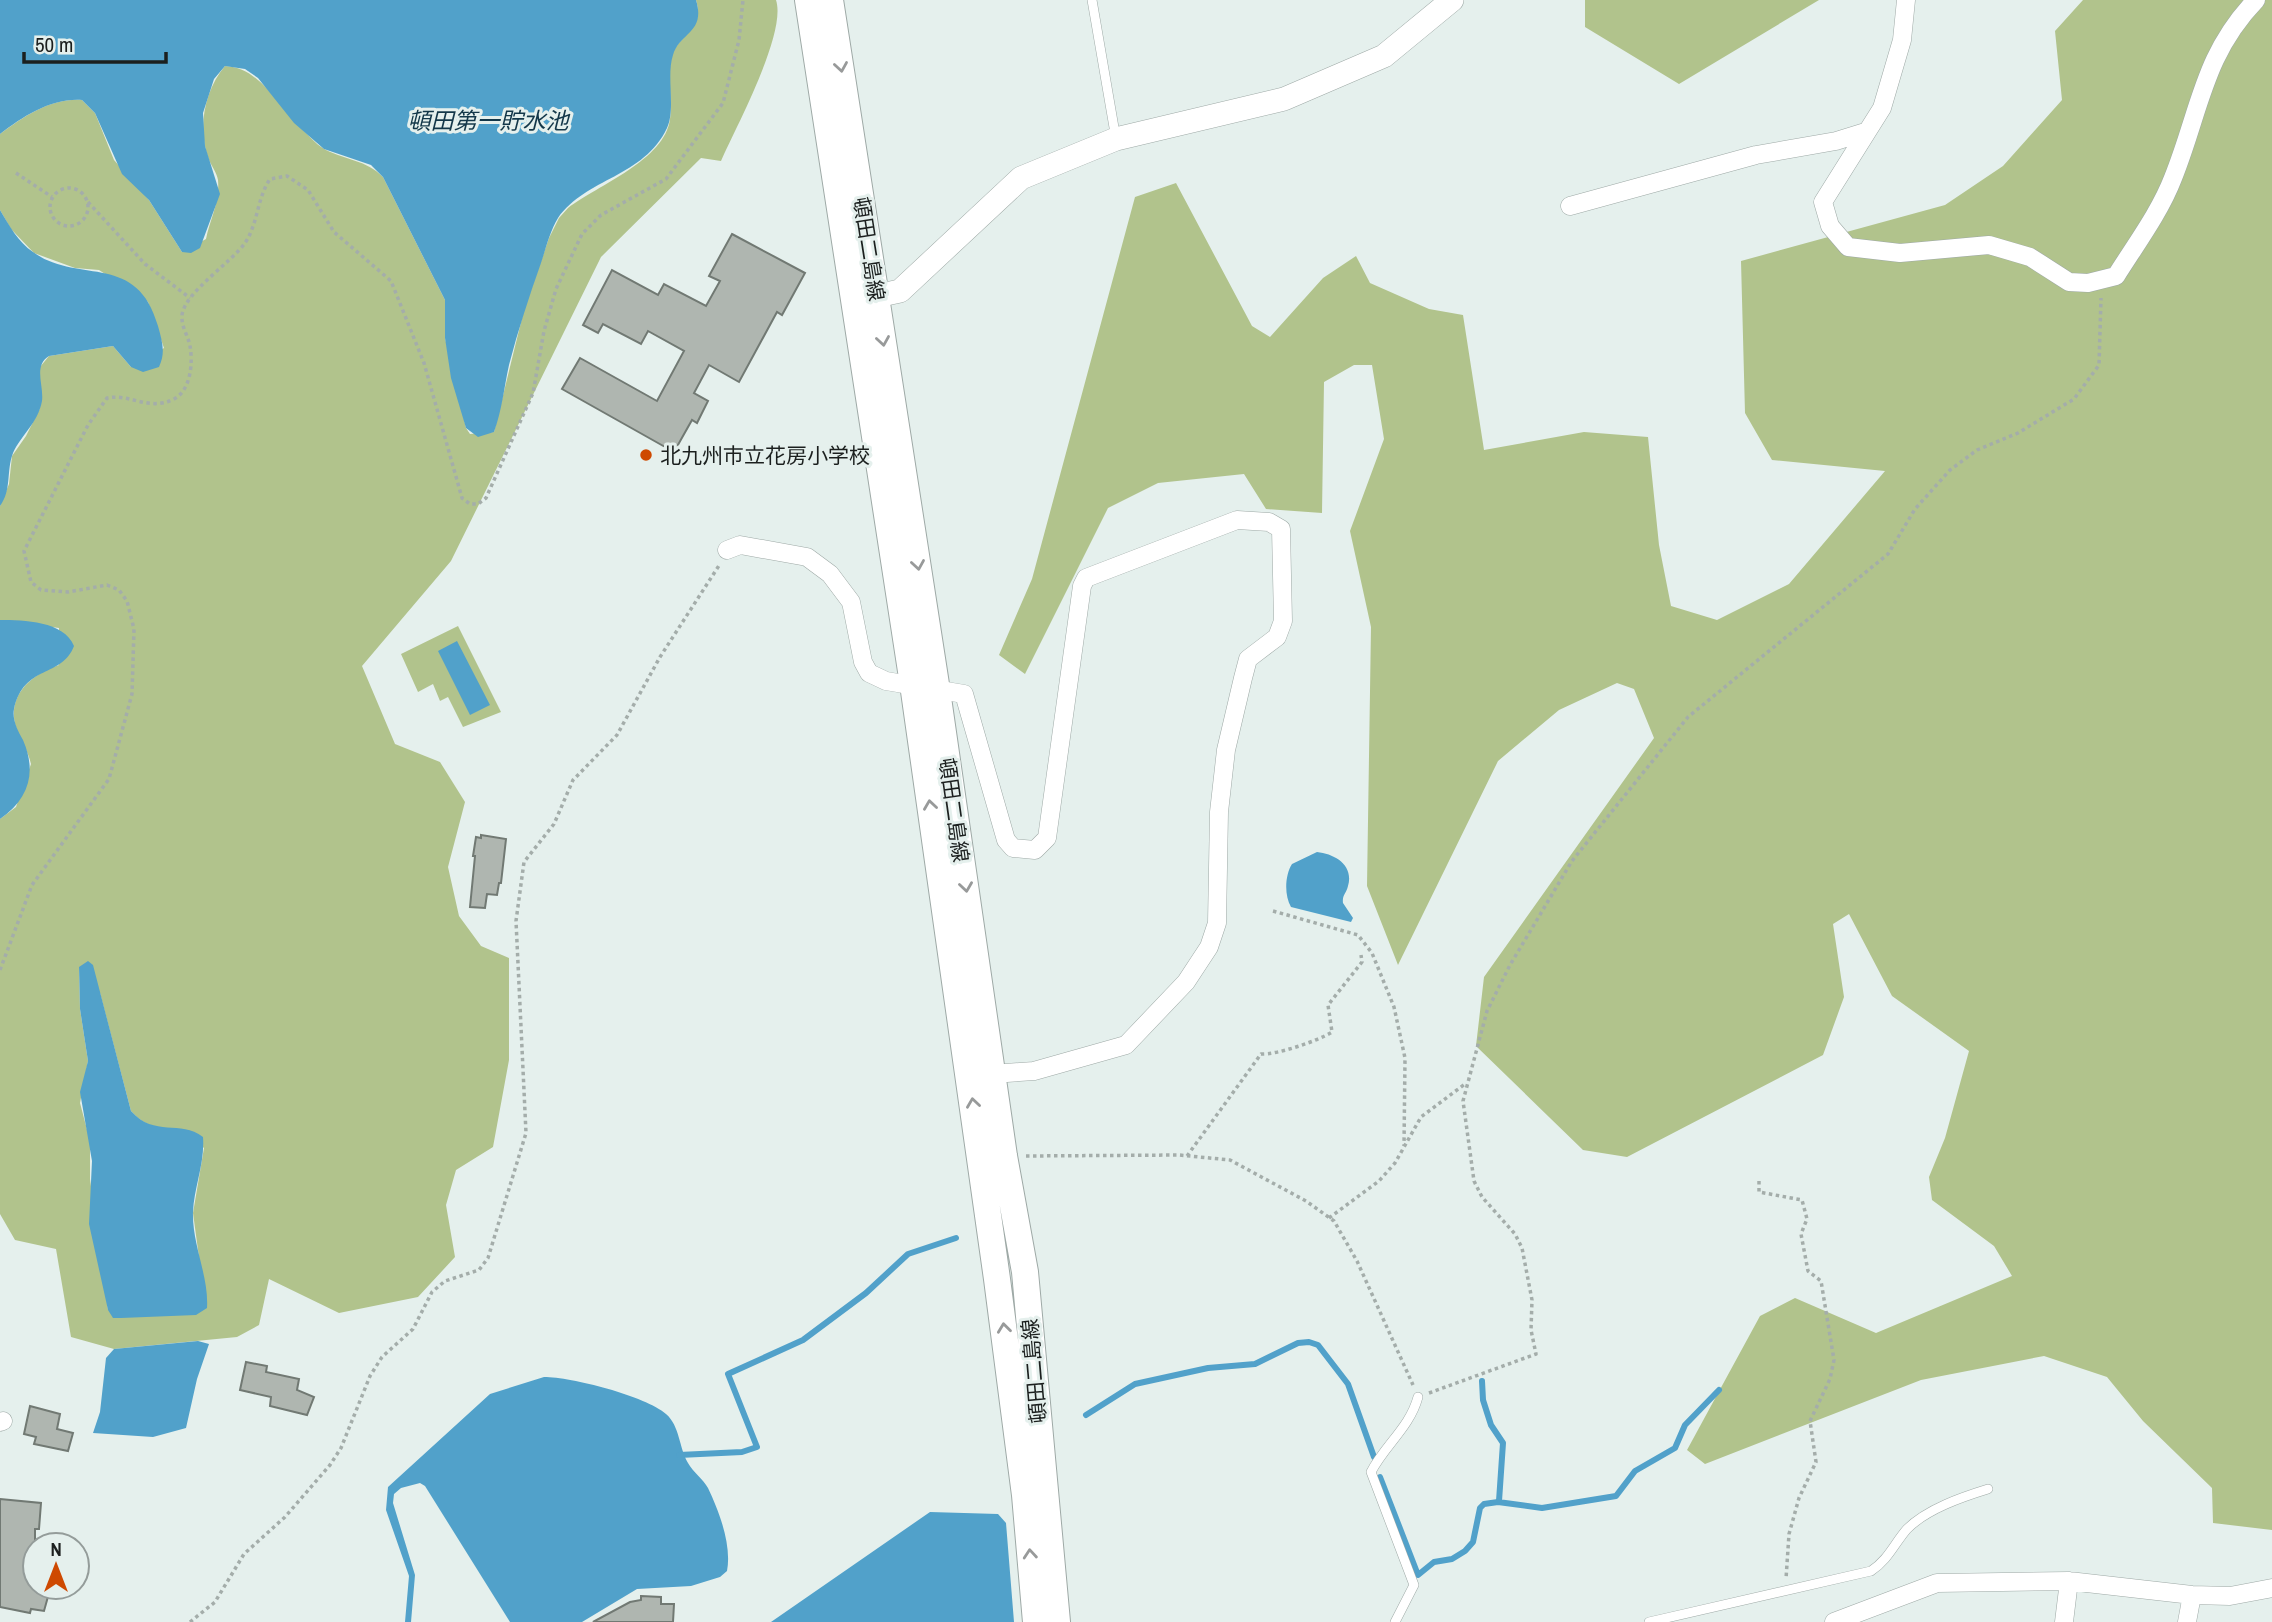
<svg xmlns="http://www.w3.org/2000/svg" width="2272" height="1622" font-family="'Archivo Narrow','Noto Sans JP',sans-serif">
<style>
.green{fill:#b1c38c;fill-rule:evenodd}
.water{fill:#51a1ca}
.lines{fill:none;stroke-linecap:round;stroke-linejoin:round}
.stream{stroke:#51a1ca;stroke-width:6}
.building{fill:#afb6b0;stroke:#717973;stroke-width:2}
.service-casing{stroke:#9ea9a6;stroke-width:10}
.minor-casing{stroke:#9ea9a6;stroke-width:19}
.tertiary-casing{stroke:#9ea9a6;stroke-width:24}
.secondary-casing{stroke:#9ea9a6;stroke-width:28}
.path{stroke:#a4adaa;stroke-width:3.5;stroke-dasharray:3.5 3.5;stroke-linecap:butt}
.service{stroke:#fff;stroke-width:9}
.minor{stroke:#fff;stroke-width:18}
.tertiary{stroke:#fff;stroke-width:23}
.secondary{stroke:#fff;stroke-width:26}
.oneway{stroke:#989a9a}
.poi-dot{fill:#ce4901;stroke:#e5f0ed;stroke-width:2.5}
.labels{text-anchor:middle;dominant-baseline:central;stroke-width:6;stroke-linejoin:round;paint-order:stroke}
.street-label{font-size:21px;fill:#1b1f1e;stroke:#e5f0ed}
.poi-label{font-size:21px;fill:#1b1f1e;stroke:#e5f0ed;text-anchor:start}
.water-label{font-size:23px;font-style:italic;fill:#133749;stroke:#e5f0ed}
</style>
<rect width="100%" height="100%" fill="#e5f0ed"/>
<!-- green -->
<path class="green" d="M 696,0 L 776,0 C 787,33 736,127 721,161 L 701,158 L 601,257 L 451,561 L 362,666 L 395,744 L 440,762 L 465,802 L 448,867 L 459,916 L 481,946 L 509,958 L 509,1060 L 493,1147 L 456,1170 L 446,1205 L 455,1257 L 418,1297 L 339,1313 L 269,1279 L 259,1325 L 237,1337 L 114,1349 L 71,1337 L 56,1249 L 15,1240 L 0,1214 L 0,819 L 16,807 L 31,764 C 28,750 19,738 15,724 C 8,693 34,673 59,665 L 59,628 L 0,620 L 0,506 L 9,484 L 12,456 L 26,436 L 40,408 L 40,367 L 49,356 L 113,346 L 131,367 L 164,348 L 148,302 L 99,270 L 75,268 L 34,253 L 11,229 L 0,210 L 0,134 C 25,116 50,98 82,100 L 95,113 L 114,160 L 149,200 L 182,252 L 206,239 C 210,219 220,202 218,180 C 217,173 212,167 209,160 C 197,129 204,91 225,66 C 263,68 278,109 305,132 C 311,138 318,146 326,150 C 346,160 366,160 383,177 L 445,300 L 445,338 L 466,428 L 470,434 L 494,432 L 524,310 L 549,238 L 559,218 L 568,208 C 598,185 665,160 670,119 C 673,102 665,64 674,50 C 686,31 704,26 696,0 ZM 79,967 L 100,993 L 131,1111 C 146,1128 161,1129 182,1129 L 204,1148 L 193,1213 L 201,1272 L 108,1310 L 90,1179 L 90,1141 L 80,1103 L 88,1061 L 80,1009 Z
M 1585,0 L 1819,0 L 1679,84 L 1585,27 Z
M 2083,0 L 2272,0 L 2272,1530 L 2213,1523 L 2212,1488 L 2143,1421 L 2107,1377 L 2044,1356 L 1921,1380 L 1705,1464 L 1687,1450 L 1760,1316 L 1795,1298 L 1876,1333 L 2012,1276 L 1994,1246 L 1932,1200 L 1929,1177 L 1945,1138 L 1969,1051 L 1892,996 L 1849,914 L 1833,924 L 1844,997 L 1823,1055 L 1627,1157 L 1583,1150 L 1476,1046 L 1484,977 L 1654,738 L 1634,689 L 1617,683 L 1559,710 L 1498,761 L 1398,965 L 1367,886 L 1371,627 L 1350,531 L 1384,439 L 1372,365 L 1354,365 L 1324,382 L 1322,513 L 1266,509 L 1244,474 L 1158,483 L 1108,508 L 1025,674 L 999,655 L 1032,579 L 1135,197 L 1176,183 L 1252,326 L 1270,337 L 1323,278 L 1356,256 L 1370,283 L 1429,309 L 1463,315 L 1484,450 L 1584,432 L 1648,437 L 1659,545 L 1671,606 L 1717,620 L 1789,584 L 1885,471 L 1772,460 L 1745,413 L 1741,261 L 1945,205 L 2003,166 L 2062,100 L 2055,31 Z
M 458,626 L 501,712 L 463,727 L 448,697 L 440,701 L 433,684 L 418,692 L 401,654 Z"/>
<!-- water -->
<path class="water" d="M 0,0 L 696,0 C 706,33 680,32 673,55 C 666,76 676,109 667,128 C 644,177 586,178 558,218 C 550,231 546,248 541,263 C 529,297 518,330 509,365 C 504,388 502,410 494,432 L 478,437 L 466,428 L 451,378 L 445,338 L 445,300 L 383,177 L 371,165 L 324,149 L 294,123 L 258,78 L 245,69 L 225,66 L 214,79 L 203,113 L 205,146 L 220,194 L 200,248 L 191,253 L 182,252 L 149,200 L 122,174 L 95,113 L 82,100 C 51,98 24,116 0,134 Z
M 0,210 C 9,225 18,242 33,252 C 78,285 137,251 158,326 C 162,341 166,352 159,367 L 143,372 L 131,367 L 113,346 L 49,356 C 33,366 44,385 42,401 C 38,423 21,435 13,453 C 6,471 12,490 0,506 Z
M 0,620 C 24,620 64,621 74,646 C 62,678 24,664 14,709 C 12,720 18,731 23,740 C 37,772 29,799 0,819 Z
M 457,641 L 490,705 L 470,715 L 438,651 Z
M 1317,852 C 1335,854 1354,865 1348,886 C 1346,894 1342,895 1343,903 L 1353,918 L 1351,922 L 1291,907 C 1284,895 1285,875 1292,864 Z
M 88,961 L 93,965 L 131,1111 C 155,1138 180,1119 203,1137 C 205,1163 194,1187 193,1212 C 192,1245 209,1276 207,1308 L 196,1315 L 121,1318 L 113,1318 L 108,1310 L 89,1224 L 92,1161 L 80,1092 L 88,1061 L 80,1009 L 79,967 Z
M 198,1341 L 209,1344 L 197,1379 L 186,1428 L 153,1437 L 93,1433 L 100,1412 L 106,1358 L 114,1349 Z
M 544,1377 C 571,1377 646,1396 666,1414 C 680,1426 679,1448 688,1463 C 693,1472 703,1479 708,1488 C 719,1511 732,1545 727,1571 L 720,1577 L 691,1586 L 637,1589 L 582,1622 L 510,1622 L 425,1486 L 420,1483 L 401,1488 L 394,1494 L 393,1503 L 415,1575 L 411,1622 L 405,1622 L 409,1576 L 386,1510 L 388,1487 L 490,1394 Z
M 930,1512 L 998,1514 L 1006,1523 L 1014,1622 L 771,1622 Z"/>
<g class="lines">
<!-- stream -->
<path class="stream" d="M 1482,1381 L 1483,1400 L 1491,1425 L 1503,1443 L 1499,1501
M 1086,1415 L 1135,1384 L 1208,1368 L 1255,1364 L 1298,1343 L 1309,1342 L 1318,1345 L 1348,1384 L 1374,1457
M 679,1455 L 742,1452 L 757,1447 L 728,1374 L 803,1340 L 866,1293 L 908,1254 L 956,1238
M 1380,1477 L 1418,1575 L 1434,1562 L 1452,1559 L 1465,1551 L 1473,1542 L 1480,1508 L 1484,1504 L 1498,1502 L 1542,1508 L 1616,1496 L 1635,1471 L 1675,1448 L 1685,1425 L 1719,1390"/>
</g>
<!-- building -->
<path class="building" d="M 732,234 L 805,273 L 782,315 L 777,312 L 739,382 L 709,365 L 694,393 L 708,401 L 697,423 L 692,420 L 674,452 L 562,389 L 580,358 L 657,401 L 684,351 L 648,331 L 641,344 L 603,324 L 598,333 L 583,325 L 612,270 L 658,295 L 664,284 L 706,306 L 720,281 L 709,276 Z
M 481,835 L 506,839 L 501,883 L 499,883 L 497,895 L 487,894 L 485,908 L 470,907 L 475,856 L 473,856 L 476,837 L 481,838 Z
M 246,1362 L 267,1366 L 266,1372 L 299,1379 L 297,1390 L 314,1397 L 307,1415 L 270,1406 L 271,1397 L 240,1390 Z
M 30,1406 L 60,1414 L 57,1429 L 73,1433 L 68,1451 L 34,1444 L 36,1437 L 24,1434 Z
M 0,1499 L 41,1503 L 39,1529 L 35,1529 L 35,1587 L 49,1593 L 44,1611 L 31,1609 L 30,1613 L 0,1607 Z
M 641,1596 L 661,1597 L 661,1604 L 674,1604 L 673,1622 L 593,1622 L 630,1602 L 641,1600 Z"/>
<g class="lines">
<defs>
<path id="service" d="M 1092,0 L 1116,139
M 1395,1622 L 1414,1585 L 1371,1472 C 1385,1445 1410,1427 1418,1397
M 1649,1622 L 1871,1571 C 1888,1560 1894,1544 1907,1529 C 1927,1509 1962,1497 1988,1489"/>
<path id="minor" d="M 1906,0 L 1902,40 L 1882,108 L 1823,202 L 1830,226 L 1848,247 L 1900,253 L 1989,245 L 2030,257 L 2069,282 L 2088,283 L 2116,276 C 2136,244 2160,212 2173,178 C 2200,111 2203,55 2256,0
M 1570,206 L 1756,155 L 1836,141 L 1865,132
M 727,550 L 740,545 L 807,557 L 830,574 L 851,602 L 863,662 L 869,673 L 886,681 L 964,694 L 1006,840 L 1013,848 L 1035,850 L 1047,838 L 1082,586 L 1086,578 L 1237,520 L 1269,522 L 1281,529 L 1283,621 L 1277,637 L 1248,659 L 1243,678 L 1226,750 L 1219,812 L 1217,923 L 1209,947 L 1186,982 L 1126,1045 L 1034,1071 L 992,1074
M 0,1422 L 3,1421
M 1834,1622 L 1937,1583 L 2069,1581 L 2192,1595 L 2230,1596 L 2272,1588
M 2064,1622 L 2069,1581
M 2187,1622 L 2192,1595"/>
<path id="tertiary" d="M 858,300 L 900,291 L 1021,178 L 1116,139 L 1284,99 L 1384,56 L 1452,0"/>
<path id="secondary" d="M 808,0 L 913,684 L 997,1279 L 1025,1495 L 1036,1622
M 830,0 L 937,691 L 1004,1156 L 1025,1272 L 1057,1622"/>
</defs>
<!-- service casing -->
<use href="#service" class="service-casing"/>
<!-- minor casing -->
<use href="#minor" class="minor-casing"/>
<!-- tertiary casing -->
<use href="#tertiary" class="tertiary-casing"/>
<!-- secondary casing -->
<use href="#secondary" class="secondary-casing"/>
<!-- path -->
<path class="path" d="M 16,173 L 52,197
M50 207a19 19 0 1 1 38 0a19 19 0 1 1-38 0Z
M 88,202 L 145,264 L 190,298
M 1273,911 L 1358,935 L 1372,953 L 1394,1007 L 1405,1058 L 1404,1146
M 0,970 L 32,885 L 109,779 L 132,694 L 134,629 L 127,601 L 119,590 L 107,585 L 68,592 L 41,590 L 31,582 L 24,551 L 88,425 L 107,398 C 130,393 149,412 174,399 C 191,390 193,363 190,346 C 188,335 181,327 182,315 C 185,292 231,263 245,243 C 258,224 257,198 270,179 L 287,176 L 308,190 L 334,232 L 391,281 L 424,363 L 462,498 L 470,504 L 478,504 L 486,498 L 533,393 L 544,331 L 556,289 L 582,234 L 601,215 L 666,179 L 723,103 L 739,40 L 743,0
M 1026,1156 L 1179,1155 L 1230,1160 L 1306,1201 L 1334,1221 L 1357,1261 L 1413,1385
M 1187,1156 L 1261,1054 C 1276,1055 1318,1041 1332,1032 L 1328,1005 L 1362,962 L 1361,955
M 1759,1181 L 1759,1192 L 1802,1200 L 1807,1219 L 1801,1234 L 1808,1271 L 1821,1281 L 1834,1360 L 1830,1379 L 1810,1421 L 1816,1462 L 1799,1498 L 1789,1534 L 1786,1579
M 1329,1218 L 1379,1181 L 1395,1163 L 1421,1117 L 1465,1084
M 1429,1393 L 1536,1354 L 1531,1330 L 1532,1300 L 1522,1248 L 1515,1234 L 1482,1197 L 1474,1181 L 1463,1101 L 1487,1011 L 1510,965 L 1572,861 L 1688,717 L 1888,554 L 1915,509 L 1950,470 L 1977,450 L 2018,433 L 2074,399 L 2099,365 L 2101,298
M 190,1622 L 215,1602 L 244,1554 L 285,1517 L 330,1465 L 341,1448 L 370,1376 L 382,1357 L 413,1329 L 432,1292 L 445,1281 L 479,1270 L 488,1258 L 526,1133 L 516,921 L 524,862 L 554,824 L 573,780 L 617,735 L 660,657 L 720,564"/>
<!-- service -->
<use href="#service" class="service"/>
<!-- minor -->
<use href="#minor" class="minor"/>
<!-- tertiary -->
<use href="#tertiary" class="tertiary"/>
<!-- secondary -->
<use href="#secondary" class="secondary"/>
</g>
<!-- one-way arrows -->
<defs><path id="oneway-chevron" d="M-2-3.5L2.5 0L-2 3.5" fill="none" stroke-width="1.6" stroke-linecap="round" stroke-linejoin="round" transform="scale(1.75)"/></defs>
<g class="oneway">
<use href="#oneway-chevron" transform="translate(841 67) rotate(81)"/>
<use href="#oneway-chevron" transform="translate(883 341) rotate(81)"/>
<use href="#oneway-chevron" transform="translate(918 565) rotate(81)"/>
<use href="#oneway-chevron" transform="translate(930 805) rotate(-98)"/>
<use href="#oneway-chevron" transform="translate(966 887) rotate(82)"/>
<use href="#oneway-chevron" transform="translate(973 1103) rotate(-98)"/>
<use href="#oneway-chevron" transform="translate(1004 1328) rotate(-97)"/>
<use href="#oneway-chevron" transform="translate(1030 1554) rotate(-95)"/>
</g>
<!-- markers -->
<circle class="poi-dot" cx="646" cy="455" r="7"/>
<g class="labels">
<!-- street labels -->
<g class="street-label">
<text transform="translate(869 249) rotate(81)">頓田二島線</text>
<text transform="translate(954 810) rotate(82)">頓田二島線</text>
<text transform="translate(1034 1371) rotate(-95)">頓田二島線</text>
</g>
<!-- poi labels -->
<g class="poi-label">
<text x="660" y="455">北九州市立花房小学校</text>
</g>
<!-- water labels -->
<g class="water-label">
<text x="488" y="120">頓田第一貯水池</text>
</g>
</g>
<!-- north arrow -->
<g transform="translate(56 1566)"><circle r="33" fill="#e5f0ed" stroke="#949c9a" stroke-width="2"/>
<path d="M0-5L12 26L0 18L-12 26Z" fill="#ce4901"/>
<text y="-10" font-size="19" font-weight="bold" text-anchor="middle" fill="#1b1f1e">N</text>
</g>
<!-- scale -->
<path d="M24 52v10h142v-10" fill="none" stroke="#1b1f1e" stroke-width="3.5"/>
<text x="35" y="52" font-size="21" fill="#1b1f1e" stroke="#e5f0ed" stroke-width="5" paint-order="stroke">50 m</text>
</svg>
